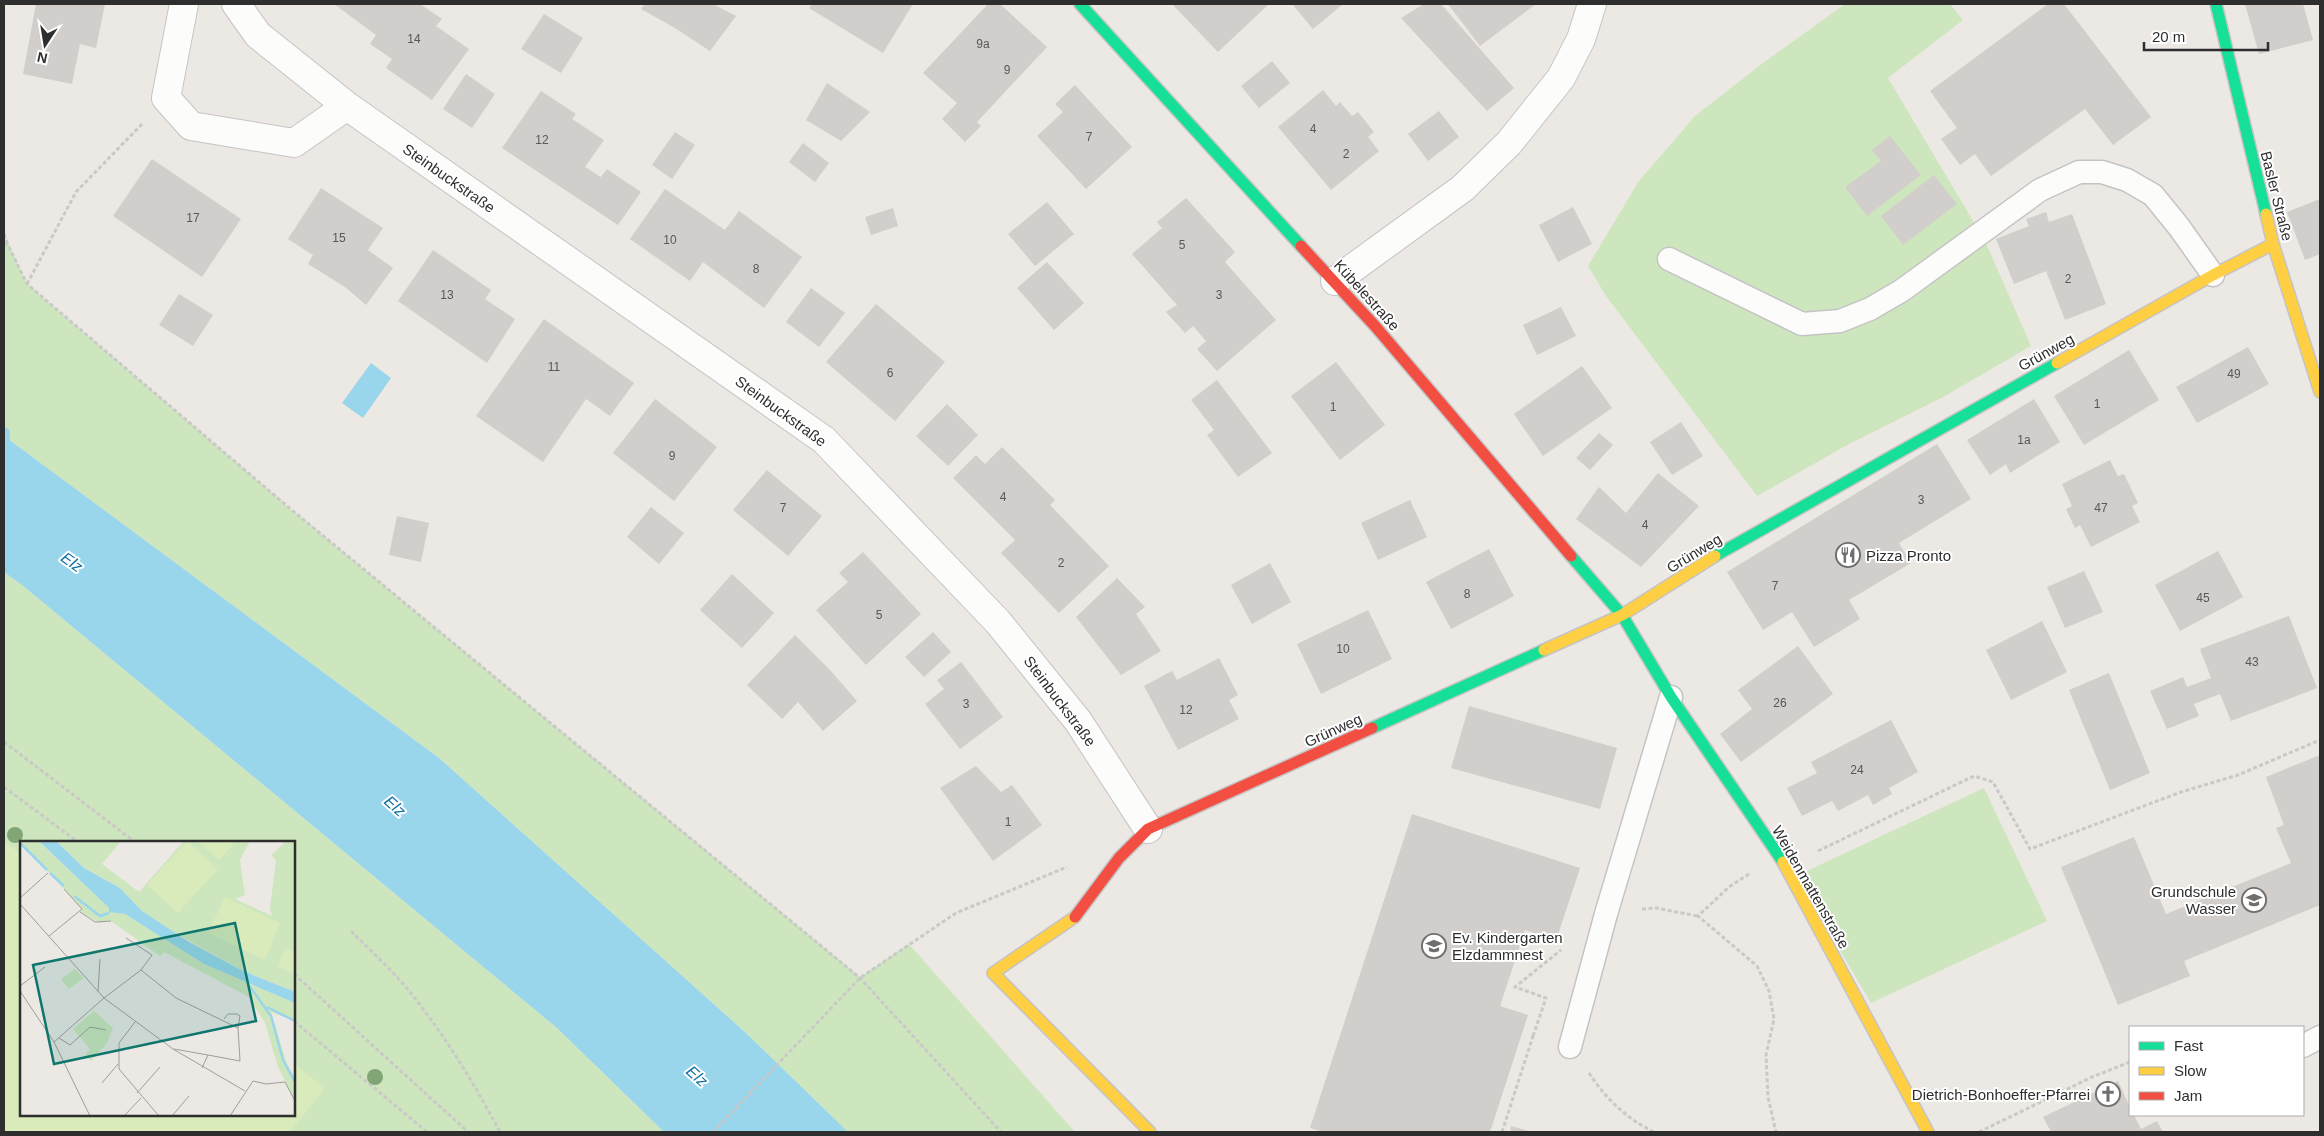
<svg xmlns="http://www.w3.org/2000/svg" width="2324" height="1136" font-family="Helvetica,sans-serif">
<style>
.green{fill:#cee6be;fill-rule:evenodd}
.pitch{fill:#d9eabb}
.water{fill:#99d6ec}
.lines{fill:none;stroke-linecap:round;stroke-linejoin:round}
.stream{stroke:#99d6ec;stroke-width:12}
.building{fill:#d1cecb}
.lane-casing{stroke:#c5c4c5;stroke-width:25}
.street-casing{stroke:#c5c4c5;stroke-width:30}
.fast-casing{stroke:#c5c4c5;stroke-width:14}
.slow-casing{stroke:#c5c4c5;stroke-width:14}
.jam-casing{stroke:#c5c4c5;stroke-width:14}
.path{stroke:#c9c9c8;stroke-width:3;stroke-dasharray:4 2.5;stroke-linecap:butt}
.lane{stroke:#fcfcfb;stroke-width:22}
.street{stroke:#fcfcfb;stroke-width:28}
.fast{stroke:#16e098;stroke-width:11}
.slow{stroke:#ffcf43;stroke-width:11}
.jam{stroke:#f24e42;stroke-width:11}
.tree{fill:#82a575}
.labels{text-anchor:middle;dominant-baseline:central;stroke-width:4;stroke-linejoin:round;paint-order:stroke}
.number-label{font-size:12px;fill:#585857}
.street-label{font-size:15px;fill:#2e2e2e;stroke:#fff}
.poi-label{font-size:15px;fill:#2e2e2e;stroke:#fff;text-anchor:start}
.water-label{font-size:16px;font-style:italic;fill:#0d6fa3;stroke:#fff}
.inset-river{fill:none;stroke:#99d6ec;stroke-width:2.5}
.inset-road{fill:none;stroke:#a09e9b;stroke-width:1}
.view{fill:#0f766e;fill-opacity:0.15;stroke:#0f766e;stroke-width:2.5}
.inset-edge{fill:none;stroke:#2e2e2e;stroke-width:2.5}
</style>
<rect width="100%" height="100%" fill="#ece8e4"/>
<!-- green -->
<path class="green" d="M 1845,4 L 1950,4 L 1963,20 L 1888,78 L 1985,241 L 2031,346 L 1945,396 L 1849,444 L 1757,496 L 1606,296 L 1588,266 L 1639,181 L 1695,116 L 1763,63 Z
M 4,234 L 27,284 L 287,506 L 860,977 L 909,944 L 1075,1132 L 848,1132 L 746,1033 L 439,758 L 4,436 Z
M 4,572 L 22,585 L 557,1028 L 664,1132 L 4,1132 ZM 21,842 L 294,842 L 294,1115 L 21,1115 Z
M 1984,788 L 2047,921 L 1871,1003 L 1796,876 Z"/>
<!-- pitch -->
<path class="pitch" d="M 4,841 L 21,854 L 21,1115 L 294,1115 L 294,1064 L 325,1088 L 290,1132 L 4,1132 Z"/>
<!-- water -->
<path class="water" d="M 371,363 L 391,378 L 363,418 L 342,403 Z
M 4,436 L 439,758 L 746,1033 L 848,1132 L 664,1132 L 557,1028 L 22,585 L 4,572 Z"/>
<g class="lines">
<!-- stream -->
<path class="stream" d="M 4,433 L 4,437"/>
</g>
<!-- building -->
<path class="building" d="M 36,4 L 105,4 L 96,48 L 80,44 L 72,84 L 23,74 Z
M 334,4 L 420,4 L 442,19 L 436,26 L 469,49 L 432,100 L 386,68 L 392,59 L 370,44 L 376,35 Z
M 645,4 L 713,4 L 736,16 L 710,51 L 675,28 L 641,9 Z
M 812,4 L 913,4 L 883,53 L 809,8 Z
M 988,4 L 1000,4 L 1047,47 L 977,122 L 981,126 L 965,142 L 942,119 L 957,103 L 923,73 Z
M 1172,4 L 1269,4 L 1218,52 Z
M 1292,4 L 1343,4 L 1313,29 Z
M 1424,4 L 1441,4 L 1514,88 L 1487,111 L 1401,18 Z
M 1448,4 L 1536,4 L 1480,46 Z
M 2048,4 L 2064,4 L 2151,117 L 2113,145 L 2085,109 L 1991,176 L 1975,154 L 1960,165 L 1941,139 L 1957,128 L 1930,91 Z
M 2245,4 L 2303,4 L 2313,40 L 2259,54 Z
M 544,14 L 583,38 L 561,73 L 521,49 Z
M 1272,61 L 1290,83 L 1259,108 L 1241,86 Z
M 466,74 L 495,94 L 472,128 L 443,109 Z
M 827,83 L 870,112 L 841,141 L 806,120 Z
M 1075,85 L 1132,147 L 1086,189 L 1037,136 L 1063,112 L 1055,104 Z
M 1323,90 L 1336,106 L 1340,102 L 1352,116 L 1358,112 L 1374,132 L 1368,137 L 1379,151 L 1331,190 L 1278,127 Z
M 541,91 L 576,114 L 572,119 L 604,140 L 585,167 L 601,177 L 607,169 L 641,192 L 618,225 L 502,148 Z
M 1439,111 L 1459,137 L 1428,161 L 1408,134 Z
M 675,132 L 695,145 L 672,179 L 652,165 Z
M 1890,136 L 1921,175 L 1867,216 L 1845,187 L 1881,161 L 1872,150 Z
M 803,143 L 829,163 L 815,182 L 789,162 Z
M 152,159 L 241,219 L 202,277 L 113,216 Z
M 1934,175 L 1957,204 L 1903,245 L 1881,216 Z
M 321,188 L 383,228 L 368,250 L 393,268 L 366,305 L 345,287 L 308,264 L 313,255 L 288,239 Z
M 665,189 L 725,230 L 739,211 L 802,257 L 764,308 L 703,262 L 690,281 L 630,239 Z
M 1186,198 L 1235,252 L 1225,262 L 1276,320 L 1217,371 L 1197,349 L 1206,341 L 1193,326 L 1185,333 L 1166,312 L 1177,305 L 1132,254 L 1162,228 L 1157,222 Z
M 2320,199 L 2320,254 L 2305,260 L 2287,212 Z
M 1047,202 L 1074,234 L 1035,266 L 1008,234 Z
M 1573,207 L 1592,244 L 1558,262 L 1539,225 Z
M 893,208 L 898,226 L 871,235 L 865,217 Z
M 2046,212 L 2049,222 L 2072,214 L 2106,304 L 2065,320 L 2046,271 L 2014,284 L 1996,239 L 2029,226 L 2026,219 Z
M 433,250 L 491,290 L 485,299 L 515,319 L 487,363 L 398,301 Z
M 1047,262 L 1084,303 L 1054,330 L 1017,288 Z
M 811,288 L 845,313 L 819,347 L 786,322 Z
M 179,294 L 213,315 L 193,346 L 159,325 Z
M 876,304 L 945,362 L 895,421 L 826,362 Z
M 1561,307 L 1576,336 L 1537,355 L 1523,325 Z
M 544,319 L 634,383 L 610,416 L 586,399 L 543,462 L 476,416 Z
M 2248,347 L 2269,384 L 2197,423 L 2176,387 Z
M 2129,350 L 2159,400 L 2084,445 L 2054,396 Z
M 1336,362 L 1385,425 L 1340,460 L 1291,396 Z
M 1582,366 L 1612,408 L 1543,456 L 1514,414 Z
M 1217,380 L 1272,453 L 1238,477 L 1207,435 L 1214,430 L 1191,400 Z
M 655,399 L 717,447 L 674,501 L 613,453 Z
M 2034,399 L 2060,442 L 2010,473 L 2006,464 L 1990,475 L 1967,440 Z
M 947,404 L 978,435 L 948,466 L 916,436 Z
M 1681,422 L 1703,456 L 1672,475 L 1650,442 Z
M 1599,433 L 1613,445 L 1590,470 L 1576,458 Z
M 1937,444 L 1971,499 L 1899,543 L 1911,563 L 1849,600 L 1860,619 L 1814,647 L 1792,612 L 1763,630 L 1727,572 Z
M 1002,447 L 1055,500 L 1050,505 L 1109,566 L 1059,613 L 1001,553 L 1015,540 L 953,478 L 976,455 L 985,464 Z
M 2110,460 L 2118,476 L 2124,474 L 2138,503 L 2132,506 L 2140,522 L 2091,547 L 2080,525 L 2075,528 L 2066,509 L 2072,506 L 2062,484 Z
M 767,470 L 822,516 L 788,556 L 733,510 Z
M 1658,473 L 1699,506 L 1641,567 L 1576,519 L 1599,487 L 1626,513 Z
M 1410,500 L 1427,537 L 1378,560 L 1361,523 Z
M 651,507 L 684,533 L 659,564 L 627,537 Z
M 397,516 L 429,523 L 421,562 L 389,555 Z
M 1489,549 L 1514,596 L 1451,629 L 1426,582 Z
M 2218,551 L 2243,597 L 2180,631 L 2155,585 Z
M 863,552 L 921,614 L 866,665 L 816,610 L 848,582 L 839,573 Z
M 1270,563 L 1291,602 L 1252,624 L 1231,585 Z
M 2084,571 L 2103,612 L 2065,628 L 2047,587 Z
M 732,574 L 774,613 L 742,648 L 700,610 Z
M 1117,578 L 1145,607 L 1136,614 L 1161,651 L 1121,675 L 1076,617 Z
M 1368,610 L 1392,659 L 1321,694 L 1297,644 Z
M 2289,616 L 2317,688 L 2231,721 L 2220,694 L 2194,704 L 2199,716 L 2167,729 L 2150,691 L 2183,677 L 2187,687 L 2211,678 L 2200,649 Z
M 2042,621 L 2067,672 L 2011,700 L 1986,650 Z
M 933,632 L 951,652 L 924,677 L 905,657 Z
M 795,635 L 830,670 L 857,701 L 823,731 L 798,702 L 782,719 L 747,685 Z
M 1798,646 L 1833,694 L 1741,762 L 1720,734 L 1752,709 L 1738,690 Z
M 1219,658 L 1238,695 L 1229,700 L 1239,719 L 1178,750 L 1144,686 L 1172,671 L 1177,680 Z
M 961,662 L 1003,717 L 960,749 L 925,704 L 944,689 L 937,680 Z
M 2109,673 L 2150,773 L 2110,790 L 2069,690 Z
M 1469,706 L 1617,748 L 1600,809 L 1451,768 Z
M 1891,720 L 1918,772 L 1889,788 L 1892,794 L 1873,805 L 1868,795 L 1838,811 L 1832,801 L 1802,816 L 1787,788 L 1817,773 L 1811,762 Z
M 2320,755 L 2320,905 L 2184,961 L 2190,976 L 2118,1005 L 2061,867 L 2134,837 L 2166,914 L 2291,863 L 2276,828 L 2284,825 L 2266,777 Z
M 976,766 L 1001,792 L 1012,785 L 1042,825 L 993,861 L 940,788 Z
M 1412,814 L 1580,868 L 1556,941 L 1525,930 L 1500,1006 L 1528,1015 L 1490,1132 L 1323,1132 L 1310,1128 Z
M 2118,1081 L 2130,1107 L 2130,1115 L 2134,1115 L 2141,1129 L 2157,1121 L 2163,1132 L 2051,1132 L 2043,1117 Z
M 1511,1126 L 1532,1132 L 1510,1132 Z"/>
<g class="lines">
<defs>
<path id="lane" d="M 1669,259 L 1802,324 L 1840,321 L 1870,309 L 1901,291 L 2040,190 L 2079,172 L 2102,172 L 2127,180 L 2153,195 L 2179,227 L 2213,275
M 2303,1046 L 2320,1037
M 1570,1047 L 1606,914 L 1671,697"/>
<path id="street" d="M 184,4 L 166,98 L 191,126 L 294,143 L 347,106
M 236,4 L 258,35 L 347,106 L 824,440 L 998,622 L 1078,721 L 1148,829
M 1335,281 L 1463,188 L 1509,143 L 1561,78 L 1581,39 L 1592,4"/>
<path id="fast" d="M 1080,4 L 1301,246
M 2216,4 L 2266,214
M 1571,556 L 1622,615 L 1671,697 L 1783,862
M 1715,556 L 2057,363
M 1372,728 L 1544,650"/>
<path id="slow" d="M 2266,214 L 2273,244 L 2320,392
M 2057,363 L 2213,275 L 2273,244
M 1544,650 L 1622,615 L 1715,556
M 1783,862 L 1928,1132
M 1075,917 L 993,973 L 1150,1132"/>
<path id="jam" d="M 1301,246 L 1375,326 L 1571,556
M 1075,917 L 1119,858 L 1148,829 L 1372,728"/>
</defs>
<!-- lane casing -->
<use href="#lane" class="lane-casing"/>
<!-- street casing -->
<use href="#street" class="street-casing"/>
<!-- fast casing -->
<use href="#fast" class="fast-casing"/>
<!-- slow casing -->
<use href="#slow" class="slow-casing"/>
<!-- jam casing -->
<use href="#jam" class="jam-casing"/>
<!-- path -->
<path class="path" d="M 4,234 L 8,245
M 4,243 L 8,245 L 27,284 L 287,506 L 860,978 L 1001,1132
M 27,284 L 76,192 L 142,124
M 4,742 L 135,842
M 4,787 L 78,842
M 1818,851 L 1974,776 L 1993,782 L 2030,849 L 2181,792 L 2238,775 L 2320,740
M 1749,874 L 1729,887 L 1698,916 L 1757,966 L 1769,991 L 1774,1019 L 1766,1055 L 1768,1097 L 1776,1132
M 1642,909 L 1656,908 L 1698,916
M 351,931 C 371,951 392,970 409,991 C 444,1034 474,1083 500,1132
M 294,974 L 468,1132
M 294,1021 L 427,1132
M 1533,1036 L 1546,998 L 1515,987 L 1561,950
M 1589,1073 C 1605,1098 1627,1119 1654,1132
M 713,1132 L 860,978 L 956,913 L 1067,867
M 1502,1132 L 1533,1036 L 1535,1037
M 1979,1132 L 2092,1077 L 2130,1062"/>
<!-- lane -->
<use href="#lane" class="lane"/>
<!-- street -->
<use href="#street" class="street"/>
<!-- fast -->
<use href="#fast" class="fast"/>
<!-- slow -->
<use href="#slow" class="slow"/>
<!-- jam -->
<use href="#jam" class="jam"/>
</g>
<!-- trees -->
<g class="tree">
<circle cx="15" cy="835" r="8"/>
<circle cx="375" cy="1077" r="8"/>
</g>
<!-- icons -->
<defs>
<symbol id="restaurant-ring" viewBox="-11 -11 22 22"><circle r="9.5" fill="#fff" stroke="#706f6e" stroke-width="1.5"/><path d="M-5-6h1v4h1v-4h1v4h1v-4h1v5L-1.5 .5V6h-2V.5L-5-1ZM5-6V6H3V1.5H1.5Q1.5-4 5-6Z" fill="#706f6e"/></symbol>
<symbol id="school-ring" viewBox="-11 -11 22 22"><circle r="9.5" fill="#fff" stroke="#706f6e" stroke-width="1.5"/><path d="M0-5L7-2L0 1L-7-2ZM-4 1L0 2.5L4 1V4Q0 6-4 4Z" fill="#706f6e"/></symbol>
<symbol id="church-ring" viewBox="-11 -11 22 22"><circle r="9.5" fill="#fff" stroke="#706f6e" stroke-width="1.5"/><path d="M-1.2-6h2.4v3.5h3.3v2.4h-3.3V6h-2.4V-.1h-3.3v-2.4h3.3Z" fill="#706f6e"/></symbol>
</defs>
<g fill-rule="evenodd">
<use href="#restaurant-ring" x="1834" y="541" width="28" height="28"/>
<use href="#school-ring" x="2240" y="886" width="28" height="28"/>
<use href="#school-ring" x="1420" y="932" width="28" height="28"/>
<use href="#church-ring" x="2094" y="1080" width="28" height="28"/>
</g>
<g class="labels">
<!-- number labels -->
<g class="number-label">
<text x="414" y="39">14</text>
<text x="983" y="44">9a</text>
<text x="1007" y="70">9</text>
<text x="1313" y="129">4</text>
<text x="1089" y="137">7</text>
<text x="542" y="140">12</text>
<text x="1346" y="154">2</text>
<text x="193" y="218">17</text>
<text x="339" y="238">15</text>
<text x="670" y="240">10</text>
<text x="1182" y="245">5</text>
<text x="756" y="269">8</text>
<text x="2068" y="279">2</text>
<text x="447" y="295">13</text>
<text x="1219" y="295">3</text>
<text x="554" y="367">11</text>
<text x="890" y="373">6</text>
<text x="2234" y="374">49</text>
<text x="2097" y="404">1</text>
<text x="1333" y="407">1</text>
<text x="2024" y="440">1a</text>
<text x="672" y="456">9</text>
<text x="1003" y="497">4</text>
<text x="1921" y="500">3</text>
<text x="783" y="508">7</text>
<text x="2101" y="508">47</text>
<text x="1645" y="525">4</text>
<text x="1061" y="563">2</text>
<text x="1775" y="586">7</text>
<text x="1467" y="594">8</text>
<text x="2203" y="598">45</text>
<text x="879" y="615">5</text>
<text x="1343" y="649">10</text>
<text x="2252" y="662">43</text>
<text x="1780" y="703">26</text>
<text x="966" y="704">3</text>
<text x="1186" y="710">12</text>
<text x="1857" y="770">24</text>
<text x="1008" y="822">1</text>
</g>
<!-- street labels -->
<g class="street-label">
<text transform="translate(449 178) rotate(35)">Steinbuckstraße</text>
<text transform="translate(2277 196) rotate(76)">Basler Straße</text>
<text transform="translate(1367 295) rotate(48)">Kübelestraße</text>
<text transform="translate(2046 352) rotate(-29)">Grünweg</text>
<text transform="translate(781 411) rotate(36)">Steinbuckstraße</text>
<text transform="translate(1694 553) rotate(-31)">Grünweg</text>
<text transform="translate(1060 701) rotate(53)">Steinbuckstraße</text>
<text transform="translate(1333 730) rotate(-24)">Grünweg</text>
<text transform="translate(1811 887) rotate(60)">Weidenmattenstraße</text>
</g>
<!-- poi labels -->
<g class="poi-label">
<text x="1866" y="555">Pizza Pronto</text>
<text x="2236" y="891" text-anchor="end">Grundschule<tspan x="2236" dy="17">Wasser</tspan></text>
<text x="1452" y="937">Ev. Kindergarten<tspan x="1452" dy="17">Elzdammnest</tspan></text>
<text x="2090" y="1094" text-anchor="end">Dietrich-Bonhoeffer-Pfarrei</text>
</g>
<!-- water labels -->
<g class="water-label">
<text transform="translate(72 562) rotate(36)">Elz</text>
<text transform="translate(395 806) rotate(42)">Elz</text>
<text transform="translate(697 1076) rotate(42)">Elz</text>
</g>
</g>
<!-- overview -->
<g transform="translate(20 841)">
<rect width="275" height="275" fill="#ece8e4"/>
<path d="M 0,0 L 19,0 L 89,67 L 105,73 L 184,123 L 275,162 L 275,180 L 251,171 L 267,223 L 275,237 L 275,260 L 258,226 L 245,182 L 229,156 L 144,111 L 140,115 L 91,80 L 80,82 L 60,71 L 62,68 ZM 36,0 L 101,0 L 82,23 L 119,51 L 164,0 L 230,0 L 220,19 L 225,54 L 215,58 L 252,75 L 250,67 L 256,19 L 251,14 L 266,0 L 275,0 L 275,151 L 223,130 L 148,88 L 122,70 L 100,47 L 64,27 ZM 55,128 L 64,137 L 49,148 L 41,138 ZM 74,170 L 93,187 L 87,202 L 71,220 L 65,215 L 70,208 L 53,188 Z" fill="#cee6be"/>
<path d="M 167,0 L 198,28 L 158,72 L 127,44 ZM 178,0 L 211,0 L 214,3 L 199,19 ZM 205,56 L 260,82 L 245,119 L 188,92 ZM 265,107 L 275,111 L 275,133 L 258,126 Z" fill="#d9eabb"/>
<path d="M 19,0 L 36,0 L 64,27 L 100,47 L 122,70 L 169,101 L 223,130 L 275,151 L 275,162 L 184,123 L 105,73 L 89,71 L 89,67 Z" fill="#99d6ec"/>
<path class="inset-river" d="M 0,2 L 27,29M 30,32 L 44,45M 54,55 L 80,75 L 89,72M 228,143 L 251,175 L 263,219 L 275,241M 247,166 L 275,180"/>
<path class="inset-road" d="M 0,57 L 28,32M 0,63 L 84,157 L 153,208 L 225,250M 60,71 L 75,81 L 91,80M 29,95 L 62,68 L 44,48M 121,129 L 156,157 L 218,187 L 220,220 L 188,214 L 182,227M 0,145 L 25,126M 0,150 L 34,201 L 70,275M 78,151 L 80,118M 204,178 L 208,173 L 217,173 L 220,175 L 218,187M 115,181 L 99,202 L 99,228 L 139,275M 39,197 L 50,204 L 70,186 L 86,189M 34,201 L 84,157 L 121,129 L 132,114 L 106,97M 154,208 L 188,214M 82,242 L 98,223M 117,252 L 140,226M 104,275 L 121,257M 152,275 L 169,255M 210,275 L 233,240 L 246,243 L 265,241 L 275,260"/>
<path class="view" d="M 215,82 L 236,180 L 34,223 L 13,124 Z"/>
<rect width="275" height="275" class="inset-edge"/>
</g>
<!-- border -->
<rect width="2324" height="1136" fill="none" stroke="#2e2e2e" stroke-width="10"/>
<!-- legend -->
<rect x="2129" y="1026" width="175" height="90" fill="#ffffff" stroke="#ababab"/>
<rect x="2139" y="1042" width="25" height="8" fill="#16e098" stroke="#ababab"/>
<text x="2174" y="1051" font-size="15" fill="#2e2e2e">Fast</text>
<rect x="2139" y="1067" width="25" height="8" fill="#ffcf43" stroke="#ababab"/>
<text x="2174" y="1076" font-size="15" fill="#2e2e2e">Slow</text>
<rect x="2139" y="1092" width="25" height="8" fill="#f24e42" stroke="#ababab"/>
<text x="2174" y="1101" font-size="15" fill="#2e2e2e">Jam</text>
<!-- north arrow -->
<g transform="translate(45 45) rotate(192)" stroke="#ffffff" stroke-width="4" paint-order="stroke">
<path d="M0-4L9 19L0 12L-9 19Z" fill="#2e2e2e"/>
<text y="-8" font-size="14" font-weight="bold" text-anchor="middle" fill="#2e2e2e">N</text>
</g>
<!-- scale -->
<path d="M2144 42v8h124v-8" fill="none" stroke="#2e2e2e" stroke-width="2.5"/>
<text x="2152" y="42" font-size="15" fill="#2e2e2e" stroke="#ffffff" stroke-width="4" paint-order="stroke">20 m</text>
</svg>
